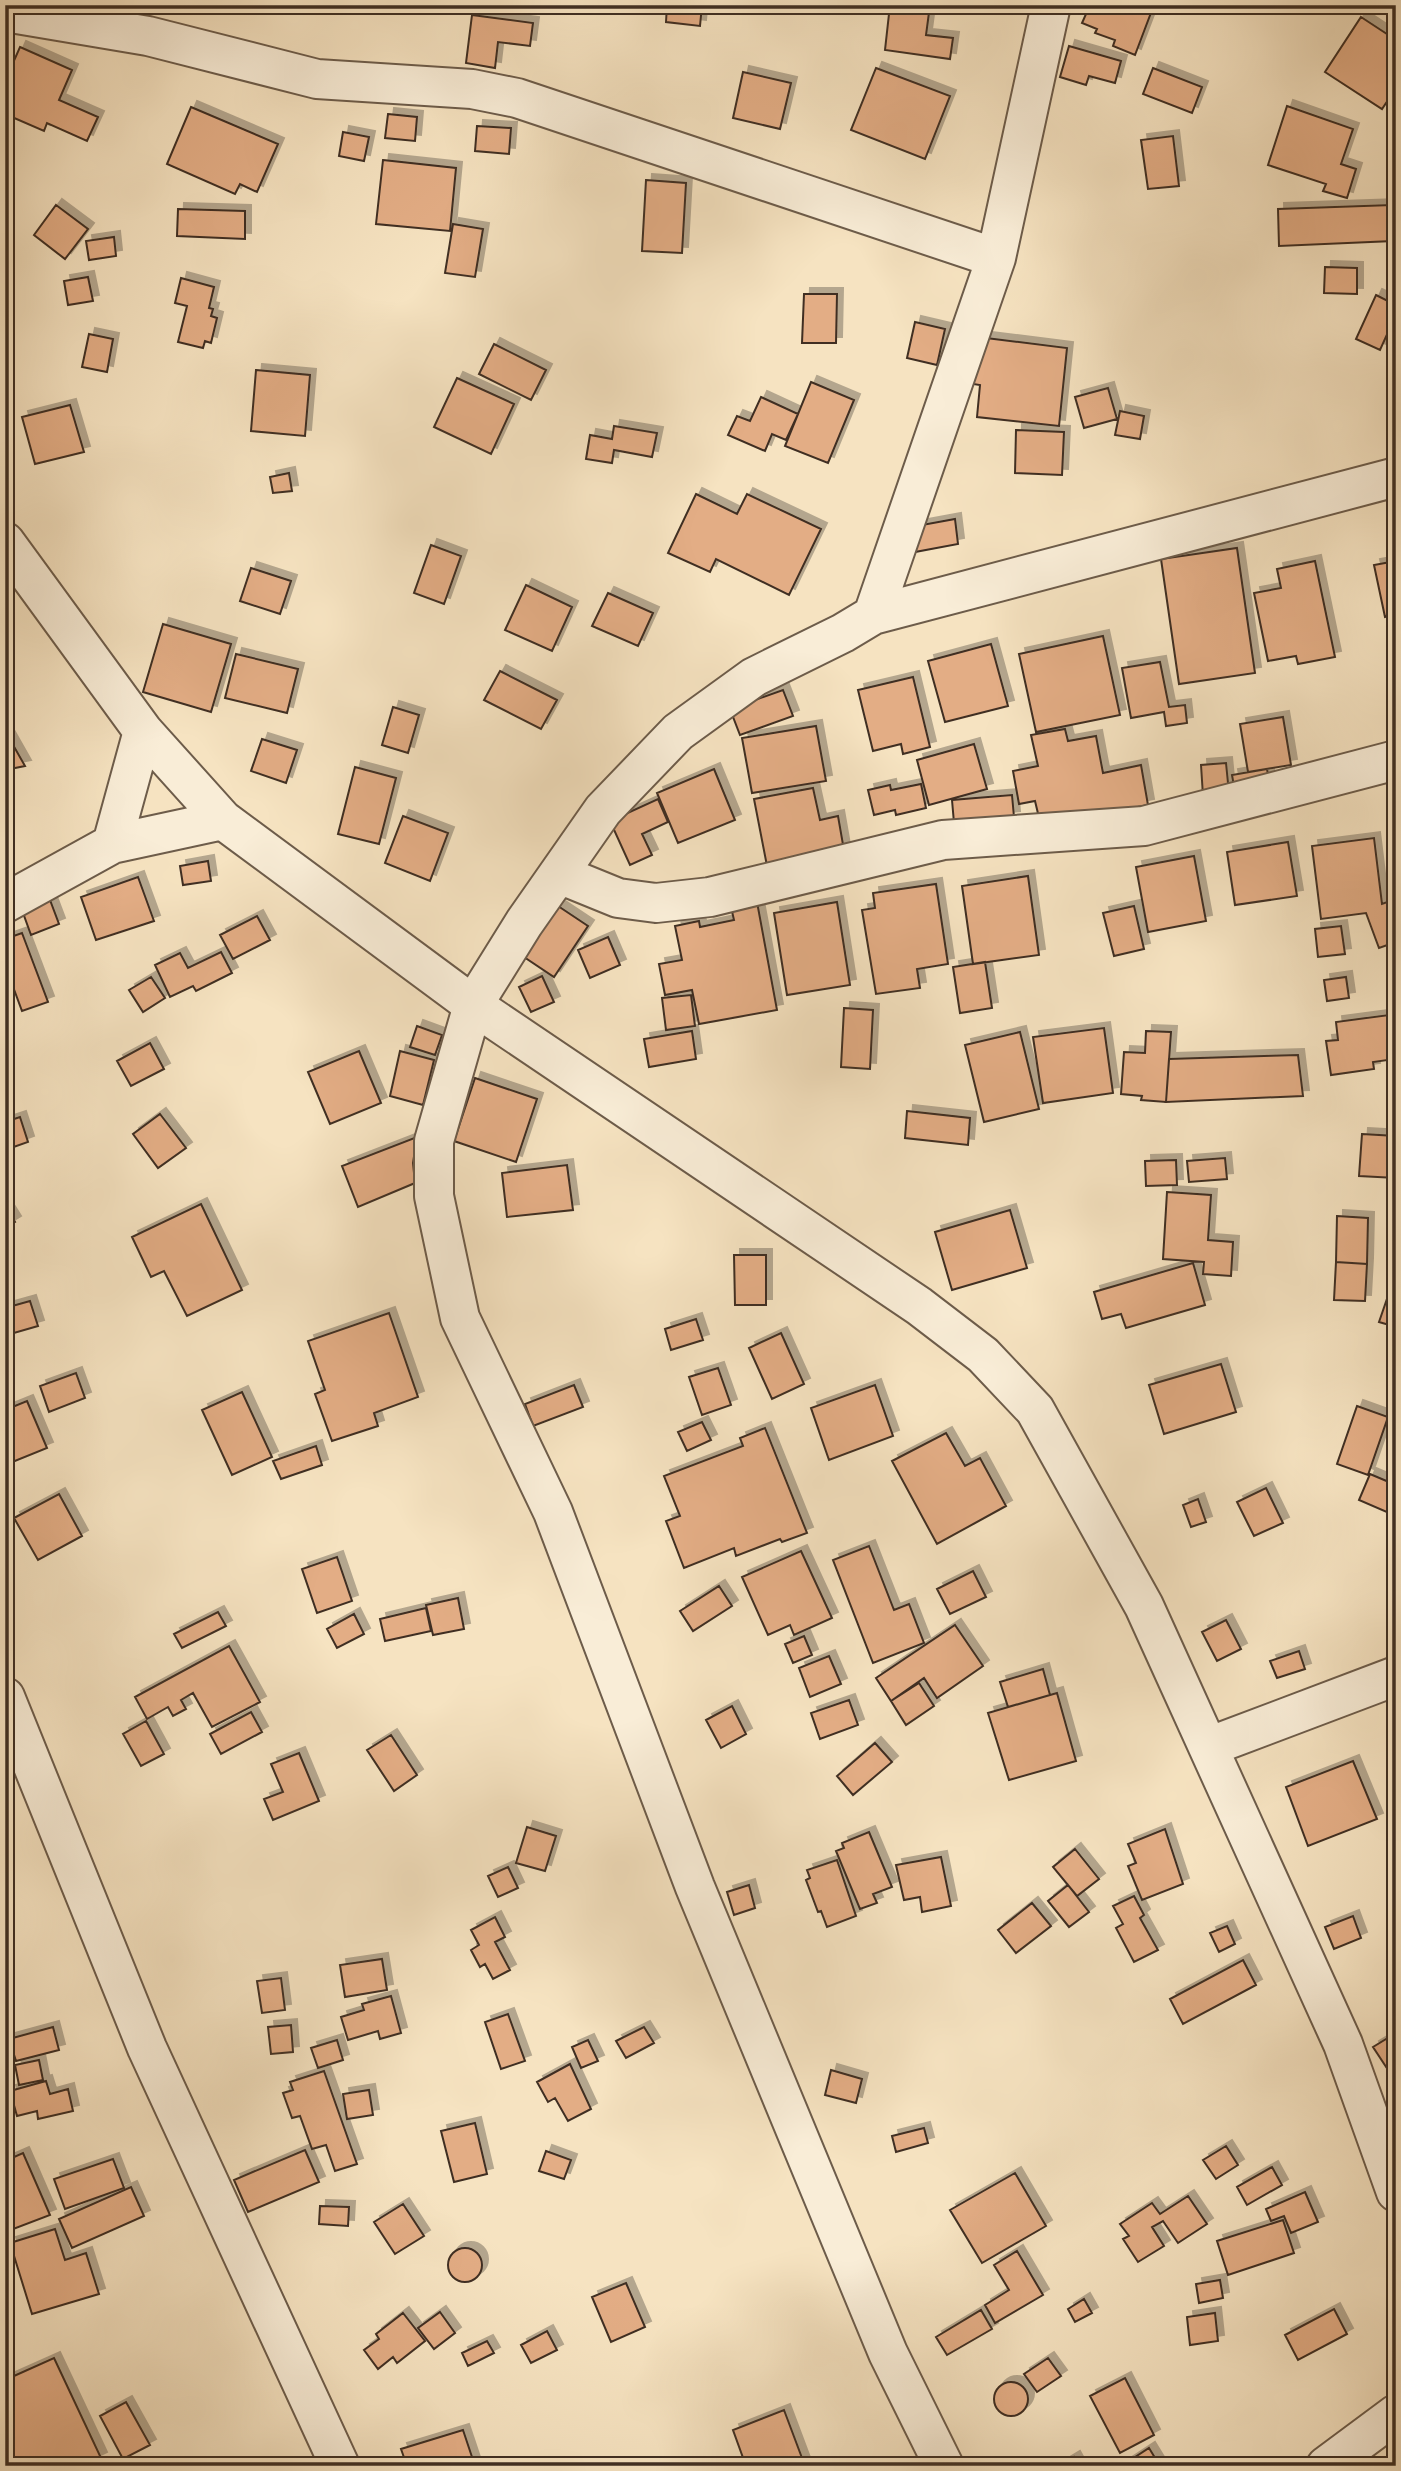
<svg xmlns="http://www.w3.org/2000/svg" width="1401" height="2471" font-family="Cardo,serif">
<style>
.building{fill:#e3ad85;stroke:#3f2f23;stroke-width:2;filter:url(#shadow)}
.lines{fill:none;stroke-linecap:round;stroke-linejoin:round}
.minor-casing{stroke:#6d5c4a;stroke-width:42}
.minor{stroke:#f9edd7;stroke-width:38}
</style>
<defs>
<filter id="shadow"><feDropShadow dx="6" dy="-6" stdDeviation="0" flood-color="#0004"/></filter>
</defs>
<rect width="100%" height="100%" fill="#f6e3c1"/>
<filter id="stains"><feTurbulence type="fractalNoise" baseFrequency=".00286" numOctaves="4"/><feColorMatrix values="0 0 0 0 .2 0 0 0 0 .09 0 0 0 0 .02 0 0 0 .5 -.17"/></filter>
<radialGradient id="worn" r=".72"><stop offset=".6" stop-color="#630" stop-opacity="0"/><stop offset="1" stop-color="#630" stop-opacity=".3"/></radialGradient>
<!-- building -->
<path class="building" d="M 667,5 L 702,5 L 700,26 L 666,22 Z
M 890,5 L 930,5 L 926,35 L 953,38 L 950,59 L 885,50 Z
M 1090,5 L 1114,5 L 1130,11 L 1132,5 L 1139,5 L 1152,10 L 1135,55 L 1113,46 L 1115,40 L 1095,33 L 1097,29 L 1082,23 Z
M 472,15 L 533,23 L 530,46 L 498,42 L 495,68 L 466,63 Z
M 1361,17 L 1396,40 L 1396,88 L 1382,109 L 1325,72 Z
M 1069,46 L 1121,61 L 1115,83 L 1089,76 L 1086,85 L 1060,77 Z
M 20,47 L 72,70 L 59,100 L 98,117 L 87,141 L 47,123 L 44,131 L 5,114 L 5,81 Z
M 876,68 L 950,96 L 925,159 L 851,130 Z
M 1153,68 L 1202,87 L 1192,113 L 1143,94 Z
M 743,72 L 791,83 L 780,129 L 733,118 Z
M 1287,106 L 1353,129 L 1341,164 L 1356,169 L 1347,198 L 1323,191 L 1326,184 L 1268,165 Z
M 191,107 L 278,144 L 257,192 L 240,184 L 235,194 L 167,164 Z
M 388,114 L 417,117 L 415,141 L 385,138 Z
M 477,126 L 511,128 L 509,154 L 475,151 Z
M 343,132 L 369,137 L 364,161 L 339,156 Z
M 1173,136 L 1179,186 L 1148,189 L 1141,140 Z
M 383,160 L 456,168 L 450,231 L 376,224 Z
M 646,180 L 686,183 L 682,253 L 642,251 Z
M 56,205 L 88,229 L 65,259 L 34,235 Z
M 1392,205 L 1393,241 L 1279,246 L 1278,209 Z
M 178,209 L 245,211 L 245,239 L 177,236 Z
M 453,224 L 483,229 L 475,277 L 445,273 Z
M 114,237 L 116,256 L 89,260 L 86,241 Z
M 1325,267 L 1357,268 L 1357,294 L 1324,293 Z
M 88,277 L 93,301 L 68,305 L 64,281 Z
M 181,278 L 214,287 L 209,308 L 213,309 L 211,316 L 217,318 L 211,343 L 205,341 L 203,348 L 178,342 L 187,306 L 175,303 Z
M 804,294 L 837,294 L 836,343 L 802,343 Z
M 1376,295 L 1396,305 L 1396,333 L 1389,330 L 1380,350 L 1356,339 Z
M 915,322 L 945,329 L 937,365 L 907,358 Z
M 89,334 L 113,339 L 107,372 L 82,367 Z
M 978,337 L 1067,348 L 1059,426 L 977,417 L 980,385 L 973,384 Z
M 494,344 L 546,370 L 531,400 L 479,374 Z
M 256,370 L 310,375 L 305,436 L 251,431 Z
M 457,378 L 514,404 L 491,454 L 434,427 Z
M 811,382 L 854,400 L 828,463 L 785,446 Z
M 1108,388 L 1117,419 L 1084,428 L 1075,397 Z
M 761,397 L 798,414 L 786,440 L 772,434 L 765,451 L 728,435 L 737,416 L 750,421 Z
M 70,405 L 84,452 L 35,464 L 22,417 Z
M 1120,411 L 1144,416 L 1140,439 L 1115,435 Z
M 614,426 L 657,433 L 652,457 L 614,450 L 612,463 L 586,459 L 590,435 L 612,439 Z
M 1016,430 L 1064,432 L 1062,475 L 1015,473 Z
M 289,473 L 292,491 L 273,493 L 270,477 Z
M 696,494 L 737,514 L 747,494 L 821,529 L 789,595 L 716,559 L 710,572 L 668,553 Z
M 955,519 L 958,544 L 915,552 L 911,527 Z
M 431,545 L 461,556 L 444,604 L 414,593 Z
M 1237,548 L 1255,673 L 1179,684 L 1161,559 Z
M 1315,561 L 1335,657 L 1298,664 L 1296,656 L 1268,661 L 1254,593 L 1281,588 L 1277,569 Z
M 1396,561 L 1396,614 L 1385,617 L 1374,565 Z
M 251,568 L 291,581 L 280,614 L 240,601 Z
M 526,585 L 572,607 L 552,651 L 505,630 Z
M 608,593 L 653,613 L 638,646 L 592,626 Z
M 163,624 L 231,644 L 211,712 L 143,692 Z
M 1103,636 L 1120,715 L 1036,732 L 1019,654 Z
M 991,644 L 1008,706 L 945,722 L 928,661 Z
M 236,654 L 298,669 L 287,713 L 225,698 Z
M 1160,662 L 1169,707 L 1185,705 L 1187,723 L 1166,726 L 1164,712 L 1131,718 L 1122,668 Z
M 500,671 L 557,700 L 541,729 L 484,700 Z
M 913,677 L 930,747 L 903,754 L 901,744 L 873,751 L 858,690 Z
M 783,690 L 793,716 L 740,735 L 730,709 Z
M 393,707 L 419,715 L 408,753 L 382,745 Z
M 1283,717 L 1291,765 L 1248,772 L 1240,724 Z
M 816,726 L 826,781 L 752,793 L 742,738 Z
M 1065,729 L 1068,741 L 1096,736 L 1103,773 L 1141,765 L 1148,805 L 1041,826 L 1035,801 L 1019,804 L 1013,771 L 1038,766 L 1031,735 Z
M 8,736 L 25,766 L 5,770 L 5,737 Z
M 262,739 L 297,750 L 286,783 L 251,771 Z
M 974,744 L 987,789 L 929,805 L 917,760 Z
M 1226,763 L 1229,793 L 1203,796 L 1201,765 Z
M 355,767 L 396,778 L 379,844 L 338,834 Z
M 714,769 L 735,820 L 678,843 L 657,793 Z
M 1267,769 L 1270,786 L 1235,792 L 1232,775 Z
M 921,784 L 926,808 L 896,815 L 895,810 L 874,815 L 868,790 L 890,785 L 891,790 Z
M 813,788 L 820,820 L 838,816 L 845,856 L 768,871 L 754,799 Z
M 1012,795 L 1014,817 L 954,823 L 952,800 Z
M 658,799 L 668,822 L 642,834 L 652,855 L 630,865 L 610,821 Z
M 403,816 L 448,833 L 430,881 L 385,863 Z
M 1374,838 L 1382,904 L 1396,899 L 1396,942 L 1379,948 L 1366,913 L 1321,919 L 1312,846 Z
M 1288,842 L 1297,896 L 1235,905 L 1227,852 Z
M 1194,856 L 1206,921 L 1148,932 L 1136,867 Z
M 208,861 L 211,881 L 183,885 L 180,866 Z
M 1028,876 L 1039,955 L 973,964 L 962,886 Z
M 138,877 L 154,921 L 96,940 L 81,897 Z
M 936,884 L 948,964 L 917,969 L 920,988 L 876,994 L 862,910 L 875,908 L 873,893 Z
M 50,900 L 59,924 L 31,935 L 22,910 Z
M 757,902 L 777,1010 L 699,1024 L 692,990 L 665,995 L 659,964 L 682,960 L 675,926 L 699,921 L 700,927 L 734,920 L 731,907 Z
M 837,902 L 850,985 L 787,995 L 774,913 Z
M 555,904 L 588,926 L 554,977 L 521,955 Z
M 1134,906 L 1144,949 L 1114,956 L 1103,913 Z
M 257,916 L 270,940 L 233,959 L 220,935 Z
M 1341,926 L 1345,954 L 1318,957 L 1315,929 Z
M 22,933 L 48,1002 L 22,1011 L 5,965 L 5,939 Z
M 608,937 L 620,965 L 590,978 L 578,950 Z
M 221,952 L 232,973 L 196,991 L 193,986 L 170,997 L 155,965 L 180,953 L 188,968 Z
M 985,962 L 992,1008 L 960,1013 L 953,967 Z
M 542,976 L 554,1002 L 531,1012 L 519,987 Z
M 151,977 L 165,998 L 143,1012 L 129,990 Z
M 1346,977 L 1349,998 L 1327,1001 L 1324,980 Z
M 691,995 L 695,1026 L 666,1030 L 662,998 Z
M 844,1008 L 873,1010 L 870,1069 L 841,1067 Z
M 1389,1015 L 1395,1059 L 1373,1062 L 1374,1069 L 1331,1075 L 1326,1041 L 1338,1040 L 1336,1022 Z
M 417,1026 L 442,1035 L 435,1055 L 410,1047 Z
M 1104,1028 L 1113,1093 L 1043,1103 L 1033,1037 Z
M 692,1031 L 696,1059 L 649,1067 L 644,1039 Z
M 1146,1031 L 1171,1032 L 1166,1102 L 1141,1100 L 1142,1096 L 1121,1094 L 1124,1052 L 1145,1053 Z
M 1020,1032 L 1039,1109 L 984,1122 L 965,1045 Z
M 150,1043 L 164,1069 L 131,1086 L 117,1061 Z
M 359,1051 L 381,1103 L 330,1124 L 308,1072 Z
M 400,1051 L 434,1060 L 423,1105 L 390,1096 Z
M 1298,1055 L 1303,1096 L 1166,1102 L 1169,1059 Z
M 475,1078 L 537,1099 L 516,1162 L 454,1141 Z
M 907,1111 L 970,1118 L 968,1145 L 905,1138 Z
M 160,1114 L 186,1148 L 158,1168 L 133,1134 Z
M 20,1117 L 28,1142 L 5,1150 L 5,1122 Z
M 1362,1134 L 1396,1136 L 1396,1178 L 1359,1176 Z
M 417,1137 L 413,1163 L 415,1183 L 358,1207 L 342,1166 Z
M 1225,1158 L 1227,1179 L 1189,1182 L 1187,1161 Z
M 1176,1160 L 1177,1185 L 1146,1186 L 1145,1161 Z
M 567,1165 L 573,1210 L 507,1217 L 502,1173 Z
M 1167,1192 L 1211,1195 L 1208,1240 L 1233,1242 L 1231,1276 L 1203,1274 L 1204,1262 L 1163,1259 Z
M 201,1204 L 242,1290 L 187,1316 L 164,1271 L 151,1277 L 132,1237 Z
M 5,1206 L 15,1222 L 5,1228 Z
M 1010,1210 L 1027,1268 L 952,1290 L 935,1232 Z
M 1337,1216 L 1368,1218 L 1367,1264 L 1336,1262 Z
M 734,1255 L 766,1255 L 766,1305 L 735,1305 Z
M 1336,1262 L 1367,1264 L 1365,1301 L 1334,1300 Z
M 1193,1263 L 1205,1305 L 1126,1328 L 1121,1314 L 1102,1319 L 1094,1292 Z
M 1389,1293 L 1396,1295 L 1396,1327 L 1379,1322 Z
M 30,1301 L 38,1326 L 7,1335 L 5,1308 Z
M 389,1313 L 418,1397 L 374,1413 L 378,1426 L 332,1441 L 315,1394 L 325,1390 L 308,1341 Z
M 696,1319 L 703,1340 L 671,1350 L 665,1329 Z
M 781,1333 L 804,1384 L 772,1399 L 749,1348 Z
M 1221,1364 L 1236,1412 L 1164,1434 L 1149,1385 Z
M 718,1368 L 731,1405 L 702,1415 L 689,1377 Z
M 76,1373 L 85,1398 L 49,1412 L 40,1386 Z
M 574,1385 L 583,1407 L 533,1426 L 525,1404 Z
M 875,1385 L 893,1436 L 829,1460 L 811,1408 Z
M 242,1392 L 272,1457 L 232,1475 L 202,1410 Z
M 27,1401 L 47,1448 L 5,1465 L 5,1410 Z
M 1357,1406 L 1388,1417 L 1368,1475 L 1337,1464 Z
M 702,1422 L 711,1440 L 687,1451 L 678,1432 Z
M 765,1428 L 807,1533 L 782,1542 L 780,1539 L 736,1556 L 734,1548 L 684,1568 L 666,1521 L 680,1516 L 664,1476 L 743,1446 L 740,1438 Z
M 946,1433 L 965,1466 L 980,1458 L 1006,1506 L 937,1544 L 892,1461 Z
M 316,1446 L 322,1465 L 281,1479 L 273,1461 Z
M 1370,1474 L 1396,1485 L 1396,1516 L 1359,1500 Z
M 1266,1488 L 1283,1523 L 1254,1536 L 1237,1502 Z
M 59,1494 L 82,1536 L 38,1560 L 14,1518 Z
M 1198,1499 L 1206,1522 L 1191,1527 L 1183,1505 Z
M 869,1546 L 894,1610 L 909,1604 L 924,1643 L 873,1663 L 833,1560 Z
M 801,1551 L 832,1618 L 794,1635 L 790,1625 L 768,1635 L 742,1577 Z
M 337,1557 L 352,1601 L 317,1613 L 302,1569 Z
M 973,1571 L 986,1597 L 950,1614 L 937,1589 Z
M 719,1586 L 732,1606 L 693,1631 L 680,1611 Z
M 458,1598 L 464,1629 L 433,1635 L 426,1605 Z
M 426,1608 L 431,1631 L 385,1641 L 380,1619 Z
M 218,1612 L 226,1626 L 182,1648 L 174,1634 Z
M 354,1614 L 364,1634 L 337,1648 L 327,1629 Z
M 1226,1620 L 1241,1649 L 1217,1661 L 1202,1632 Z
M 955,1625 L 983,1666 L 937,1698 L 924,1678 L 891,1701 L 876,1678 Z
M 804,1636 L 812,1655 L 793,1663 L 785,1644 Z
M 229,1646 L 260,1702 L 212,1727 L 193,1693 L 181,1700 L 186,1709 L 173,1716 L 168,1707 L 147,1719 L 135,1697 Z
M 1299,1651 L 1305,1669 L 1277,1678 L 1270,1661 Z
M 829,1656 L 841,1684 L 810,1697 L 799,1668 Z
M 1043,1669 L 1050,1695 L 1008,1707 L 1000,1682 Z
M 919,1683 L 934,1706 L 906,1725 L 891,1701 Z
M 1057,1693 L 1076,1761 L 1009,1780 L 988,1713 Z
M 849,1700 L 858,1725 L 820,1739 L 811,1713 Z
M 732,1706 L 746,1734 L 721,1748 L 706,1720 Z
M 251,1712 L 262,1732 L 221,1754 L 210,1734 Z
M 146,1721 L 164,1754 L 141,1766 L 123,1734 Z
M 391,1735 L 417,1775 L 394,1791 L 367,1750 Z
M 875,1743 L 892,1762 L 853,1795 L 837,1776 Z
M 299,1753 L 319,1801 L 273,1820 L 264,1799 L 283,1792 L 271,1764 Z
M 1353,1761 L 1377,1819 L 1308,1846 L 1286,1787 Z
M 527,1827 L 556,1836 L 545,1871 L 516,1863 Z
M 1165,1829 L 1183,1884 L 1142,1900 L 1128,1866 L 1136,1863 L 1128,1844 Z
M 869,1832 L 892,1887 L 873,1894 L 877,1903 L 860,1909 L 836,1851 L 844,1848 L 842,1843 Z
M 1075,1849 L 1099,1879 L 1077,1896 L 1053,1867 Z
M 941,1857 L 951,1906 L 922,1912 L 920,1897 L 904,1900 L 896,1865 Z
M 837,1860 L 856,1916 L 827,1927 L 821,1911 L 818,1912 L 806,1880 L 810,1878 L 807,1870 Z
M 508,1867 L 518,1888 L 498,1897 L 488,1876 Z
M 749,1885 L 755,1908 L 734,1915 L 727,1892 Z
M 1068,1885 L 1089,1912 L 1069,1927 L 1048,1901 Z
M 1134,1896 L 1144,1915 L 1140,1918 L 1158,1950 L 1134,1962 L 1116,1928 L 1123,1924 L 1113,1906 Z
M 1032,1903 L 1051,1926 L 1016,1953 L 998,1930 Z
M 1353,1916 L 1361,1938 L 1334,1949 L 1325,1927 Z
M 495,1917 L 505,1937 L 495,1942 L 510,1970 L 493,1979 L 485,1964 L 480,1967 L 471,1950 L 479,1945 L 471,1930 Z
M 1227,1926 L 1235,1944 L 1219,1952 L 1210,1933 Z
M 382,1959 L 387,1990 L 345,1997 L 340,1965 Z
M 1243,1960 L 1256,1985 L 1183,2024 L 1170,1999 Z
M 281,1978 L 285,2010 L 262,2013 L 257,1981 Z
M 391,1996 L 401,2033 L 380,2039 L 378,2031 L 348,2040 L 341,2017 L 364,2010 L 362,2004 Z
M 508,2014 L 525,2061 L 501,2069 L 485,2022 Z
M 291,2025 L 293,2052 L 271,2054 L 268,2027 Z
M 53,2027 L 59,2050 L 16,2061 L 9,2039 Z
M 644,2027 L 654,2043 L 626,2058 L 616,2041 Z
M 1396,2033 L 1396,2082 L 1373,2047 Z
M 337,2040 L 343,2060 L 318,2068 L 311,2048 Z
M 588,2040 L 598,2061 L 581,2068 L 572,2047 Z
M 39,2060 L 43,2080 L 19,2085 L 15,2065 Z
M 570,2064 L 591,2109 L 568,2121 L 555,2098 L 548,2102 L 537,2082 Z
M 831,2070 L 862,2079 L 856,2103 L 825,2095 Z
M 324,2071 L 357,2164 L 335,2171 L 326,2145 L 312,2149 L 300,2116 L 292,2118 L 283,2093 L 293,2090 L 290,2082 Z
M 46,2081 L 50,2094 L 68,2089 L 73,2111 L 38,2119 L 37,2111 L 17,2116 L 10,2091 Z
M 369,2090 L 373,2115 L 347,2119 L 343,2094 Z
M 475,2123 L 487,2174 L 454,2182 L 441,2131 Z
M 924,2128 L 928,2143 L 896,2152 L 892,2136 Z
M 1226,2146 L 1238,2165 L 1216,2179 L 1203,2160 Z
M 305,2150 L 319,2182 L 248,2212 L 234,2180 Z
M 546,2151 L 571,2160 L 564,2179 L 539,2171 Z
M 23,2153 L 50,2215 L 8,2231 L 5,2224 L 5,2161 Z
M 113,2159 L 124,2188 L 65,2209 L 54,2179 Z
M 1272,2167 L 1282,2185 L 1247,2205 L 1237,2187 Z
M 1015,2173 L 1046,2226 L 982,2263 L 950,2210 Z
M 131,2187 L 144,2216 L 72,2248 L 59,2219 Z
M 1305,2192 L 1318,2222 L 1291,2233 L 1284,2216 L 1271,2221 L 1266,2209 Z
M 1188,2196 L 1207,2224 L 1178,2243 L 1163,2221 L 1152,2227 L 1164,2246 L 1138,2262 L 1123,2239 L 1129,2236 L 1120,2224 L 1152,2203 L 1160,2214 Z
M 403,2204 L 424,2236 L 395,2254 L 374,2222 Z
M 320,2206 L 349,2207 L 348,2226 L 319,2224 Z
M 1283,2220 L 1294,2253 L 1228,2275 L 1217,2241 Z
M 55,2229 L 65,2260 L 86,2253 L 99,2294 L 32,2314 L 10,2243 Z
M 5,2247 L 13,2264 L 5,2268 Z
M448 2265a17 17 0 1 1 34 0a17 17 0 1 1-34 0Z
M 1017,2251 L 1043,2295 L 995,2323 L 985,2305 L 1009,2290 L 994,2265 Z
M 1220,2280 L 1223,2298 L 1199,2303 L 1196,2284 Z
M 626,2283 L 645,2327 L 611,2342 L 592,2297 Z
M 1084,2299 L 1092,2313 L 1075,2322 L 1068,2309 Z
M 1334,2309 L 1347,2334 L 1298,2360 L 1285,2335 Z
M 981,2310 L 992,2329 L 947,2355 L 936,2337 Z
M 440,2312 L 455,2333 L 434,2349 L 418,2328 Z
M 403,2313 L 425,2341 L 397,2363 L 393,2357 L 378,2369 L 364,2350 L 379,2339 L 376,2334 Z
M 1215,2313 L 1218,2341 L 1190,2345 L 1187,2317 Z
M 547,2331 L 557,2350 L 531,2363 L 521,2345 Z
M 487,2341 L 494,2353 L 468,2366 L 462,2353 Z
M 54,2358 L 101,2458 L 84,2466 L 62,2466 L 60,2461 L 51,2466 L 5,2466 L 5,2380 Z
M 1048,2358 L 1061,2376 L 1037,2392 L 1024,2374 Z
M 1125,2378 L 1154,2435 L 1120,2453 L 1090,2396 Z
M994 2399a17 17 0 1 1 34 0a17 17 0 1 1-34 0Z
M 126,2402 L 150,2445 L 123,2459 L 100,2416 Z
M 784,2410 L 805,2466 L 746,2466 L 733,2430 Z
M 463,2430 L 475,2466 L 407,2466 L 401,2449 Z
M 1149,2448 L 1160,2466 L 1128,2466 L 1126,2463 Z
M 1074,2457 L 1079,2466 L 1059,2466 Z"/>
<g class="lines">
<defs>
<path id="minor" d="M 5,12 L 148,36 L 317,79 L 472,89 L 517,98 L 996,258
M 5,542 L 143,731 L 223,820 L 473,1005 L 919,1306 L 983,1355 L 1035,1410 L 1144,1606 L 1343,2044 L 1396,2192
M 873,615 L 996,258 L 1051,5
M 112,844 L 143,731
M 559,874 L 618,898 L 656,903 L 710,897 L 943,840 L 1144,826 L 1396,760
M 5,903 L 112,844 L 223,820
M 5,1697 L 147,2048 L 340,2466
M 1208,1747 L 1396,1676
M 944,2466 L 888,2353 L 695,1887 L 553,1512 L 460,1318 L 434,1196 L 434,1141 L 473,1005 L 524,923 L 603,810 L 678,732 L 754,677 L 843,633 L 873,615 L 1396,477
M 1326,2466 L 1396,2414"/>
</defs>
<!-- minor casing -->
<use href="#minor" class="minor-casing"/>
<!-- minor -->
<use href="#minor" class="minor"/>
</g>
<!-- margin -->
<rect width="1401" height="2471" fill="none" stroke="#f6e3c1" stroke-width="28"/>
<rect x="7" y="7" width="1387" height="2457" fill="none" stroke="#3f2f23" stroke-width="3.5"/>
<rect x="14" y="14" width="1373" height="2443" fill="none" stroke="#3f2f23" stroke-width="2"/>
<rect width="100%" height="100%" filter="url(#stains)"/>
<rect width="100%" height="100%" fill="url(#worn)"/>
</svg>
